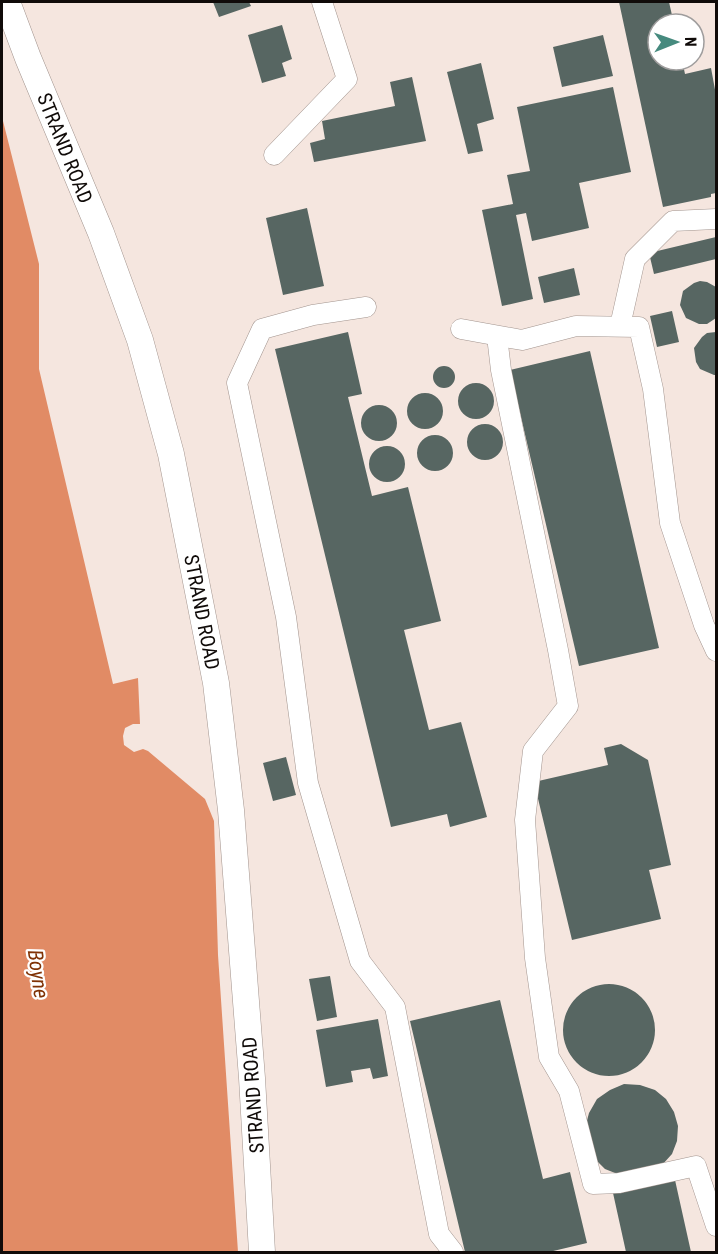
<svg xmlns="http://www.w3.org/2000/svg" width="718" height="1254" font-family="'Roboto Condensed',sans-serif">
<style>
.water{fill:#e18b65}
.building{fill:#576662}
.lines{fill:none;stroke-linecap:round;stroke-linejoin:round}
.minor-casing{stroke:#a2948e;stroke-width:21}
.major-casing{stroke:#a2948e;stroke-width:27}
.minor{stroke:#fff;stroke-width:20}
.major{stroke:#fff;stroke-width:26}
.labels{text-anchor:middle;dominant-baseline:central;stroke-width:4.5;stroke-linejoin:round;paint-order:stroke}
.street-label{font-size:20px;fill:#100b09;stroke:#fff}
.water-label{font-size:21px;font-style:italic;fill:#803306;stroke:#fff}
</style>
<rect width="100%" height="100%" fill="#f5e6df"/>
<!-- water -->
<path class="water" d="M 2,117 L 39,264 L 39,369 L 113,684 L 138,678 L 140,724 L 133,724 L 125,728 L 123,736 L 124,745 L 134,752 L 143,749 L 148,751 L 205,799 L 214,821 L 218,955 L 238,1252 L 2,1252 Z"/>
<!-- building -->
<path class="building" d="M 213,2 L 249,2 L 251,6 L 219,17 Z
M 619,2 L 669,2 L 674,24 L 658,24 L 658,60 L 682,60 L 685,74 L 711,68 L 716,95 L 716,193 L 711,194 L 711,197 L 663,207 Z
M 282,25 L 292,59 L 282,63 L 286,76 L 262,83 L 248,35 Z
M 603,35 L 613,76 L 562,87 L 553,47 Z
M 481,63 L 494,119 L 477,124 L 483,151 L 468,154 L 447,72 Z
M 412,77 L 426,141 L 314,162 L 310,143 L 325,139 L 322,121 L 395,106 L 390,82 Z
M 613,87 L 631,172 L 579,183 L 589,228 L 532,241 L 526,213 L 516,215 L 533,299 L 502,306 L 482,210 L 513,204 L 507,175 L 530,171 L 517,107 Z
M 307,208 L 324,286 L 283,295 L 266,218 Z
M 716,237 L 716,259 L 654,274 L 649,253 Z
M 574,268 L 580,295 L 544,303 L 538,277 Z
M 700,281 L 707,282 L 716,287 L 716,318 L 707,324 L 699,324 L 686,318 L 680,305 L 683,291 L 694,283 Z
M 672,311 L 679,342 L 657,347 L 650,316 Z
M 348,332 L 362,394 L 348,397 L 372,496 L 408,487 L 441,621 L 404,630 L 429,730 L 461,722 L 487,817 L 450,827 L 447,814 L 391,827 L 275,349 Z
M 716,332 L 716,375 L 714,375 L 700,369 L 696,362 L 694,348 L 702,337 L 707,333 Z
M 590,351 L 659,648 L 579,666 L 510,370 Z
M433 377a11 11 0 1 1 22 0a11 11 0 1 1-22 0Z
M458 401a18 18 0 1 1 36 0a18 18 0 1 1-36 0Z
M407 411a18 18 0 1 1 36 0a18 18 0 1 1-36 0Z
M361 423a18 18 0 1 1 36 0a18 18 0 1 1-36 0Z
M467 442a18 18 0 1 1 36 0a18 18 0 1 1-36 0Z
M417 453a18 18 0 1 1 36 0a18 18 0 1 1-36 0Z
M369 464a18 18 0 1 1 36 0a18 18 0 1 1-36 0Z
M 621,744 L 648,760 L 671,865 L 649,870 L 661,919 L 572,940 L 534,782 L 608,765 L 604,748 Z
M 286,757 L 296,795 L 273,801 L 263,763 Z
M 330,976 L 337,1017 L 317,1021 L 309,979 Z
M563 1030a46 46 0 1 1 92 0a46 46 0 1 1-92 0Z
M 500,1000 L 543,1179 L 570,1172 L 587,1243 L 549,1252 L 465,1252 L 410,1021 Z
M 378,1019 L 388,1076 L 373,1079 L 370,1068 L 351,1071 L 353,1082 L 326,1087 L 316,1030 Z
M 624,1084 L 640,1085 L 655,1090 L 666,1099 L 674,1112 L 678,1126 L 677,1141 L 672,1154 L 662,1165 L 620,1175 L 605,1169 L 594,1158 L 585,1128 L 589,1113 L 597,1099 L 610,1090 Z
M 675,1180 L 691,1252 L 626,1252 L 613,1193 Z"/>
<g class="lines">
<defs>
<path id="minor" d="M 274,155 L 347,79 L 322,2
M 366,307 L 313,315 L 262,329 L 237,383 L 286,617 L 308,783 L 360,961 L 395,1007 L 439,1234 L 453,1252
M 620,326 L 635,259 L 673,221 L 716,219
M 461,329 L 522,340 L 576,326 L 639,327 L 653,389 L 670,523 L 704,625 L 716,651
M 497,336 L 501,370 L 558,650 L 568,706 L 533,751 L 525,820 L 535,958 L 549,1057 L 569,1091 L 593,1184 L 619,1183 L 696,1166 L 716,1226"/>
<path id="major" d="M 7,2 L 28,58 L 101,233 L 140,340 L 171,454 L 216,683 L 231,810 L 252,1078 L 262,1252"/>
</defs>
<!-- minor casing -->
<use href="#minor" class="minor-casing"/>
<!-- major casing -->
<use href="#major" class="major-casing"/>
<!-- minor -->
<use href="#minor" class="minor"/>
<!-- major -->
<use href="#major" class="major"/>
</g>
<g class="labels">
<!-- street labels -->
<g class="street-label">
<text transform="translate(65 148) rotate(68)">STRAND ROAD</text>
<text transform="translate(202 612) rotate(79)">STRAND ROAD</text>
<text transform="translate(253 1095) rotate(-94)">STRAND ROAD</text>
</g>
<!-- water labels -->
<g class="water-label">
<text transform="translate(38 974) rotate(82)">Boyne</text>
</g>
</g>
<!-- border -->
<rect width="718" height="1254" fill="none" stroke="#100b09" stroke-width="6"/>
<!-- north arrow -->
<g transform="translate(676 42) rotate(89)"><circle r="28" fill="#ffffff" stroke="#9f9d9d" stroke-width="1.5"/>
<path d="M0-4.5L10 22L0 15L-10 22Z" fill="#468a7e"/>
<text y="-9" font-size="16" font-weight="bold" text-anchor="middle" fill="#100b09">N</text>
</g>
</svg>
